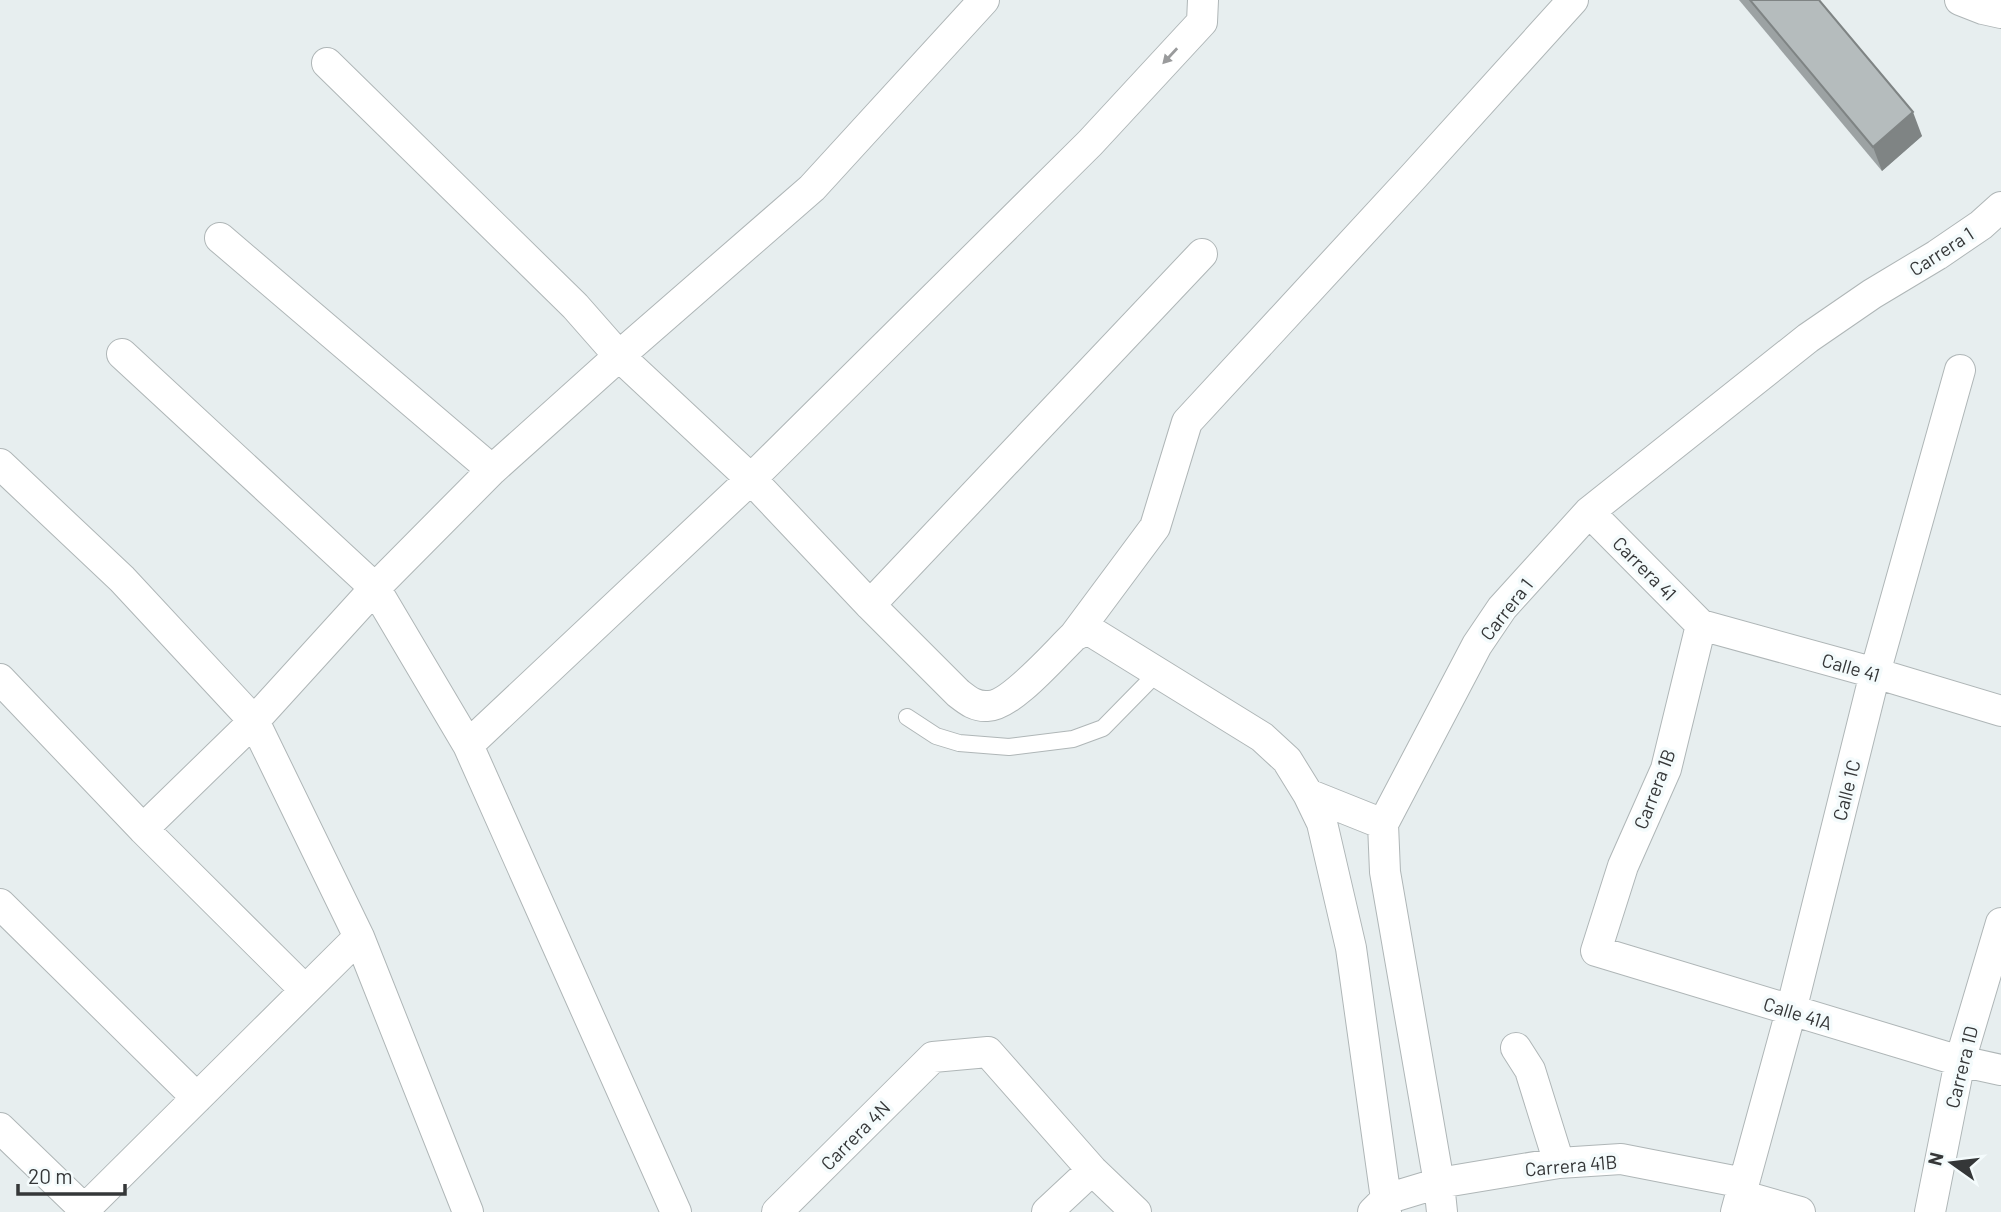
<svg xmlns="http://www.w3.org/2000/svg" width="2001" height="1212" font-family="Barlow,sans-serif">
<style>
.lines{fill:none;stroke-linecap:round;stroke-linejoin:round}
.service-casing{stroke:#afb6b7;stroke-width:18}
.minor-casing{stroke:#afb6b7;stroke-width:32}
.service{stroke:#fff;stroke-width:16}
.minor{stroke:#fff;stroke-width:30}
.wall{fill:#9ca2a3}
.shaded-wall{fill:#7f8484}
.building{fill:#b5bcbd;stroke:#7f8484;stroke-width:2}
.oneway{fill:#9a9b9c}
.labels{text-anchor:middle;dominant-baseline:central;stroke-width:7;stroke-linejoin:round;paint-order:stroke}
.street-label{font-size:19px;fill:#353738;stroke:#f4fbfc}
</style>
<rect width="100%" height="100%" fill="#e7eeef"/>
<g class="lines">
<defs>
<path id="service" d="M 907,717 L 936,736 L 959,743 L 1009,747 L 1073,739 L 1103,728 L 1158,672"/>
<path id="minor" d="M 1960,0 L 1983,9 L 2001,13
M 327,63 L 575,306 L 619,356 L 751,479 L 870,605 L 958,693 C 967,700 975,707 988,706 C 1011,706 1056,653 1074,636 L 1082,632 L 1092,632 L 1262,737 L 1287,760 L 1308,794 L 1322,823 L 1351,948 L 1386,1199 L 1386,1212
M 220,238 L 492,470
M 122,354 L 375,588 L 468,745 L 676,1212
M 0,464 L 122,579 L 254,721 L 359,937 L 468,1212
M 1589,512 L 1701,625 L 1875,673 L 2001,711
M 870,605 L 1202,254
M 1701,625 L 1666,769 L 1623,866 L 1596,951 L 1960,1061 L 2001,1070
M 1074,636 L 1155,527 L 1187,422 L 1413,177 L 1573,0
M 0,679 L 143,829 L 305,990
M 468,745 L 751,479 L 1090,143 L 1202,22 L 1203,0
M 1308,794 L 1383,824
M 143,829 L 254,721 L 375,588 L 492,470 L 619,356 L 812,188 L 984,0
M 0,904 L 197,1098
M 1516,1048 L 1530,1070 L 1559,1163
M 0,1128 L 85,1210
M 1740,1195 L 1800,1212
M 82,1212 L 359,937
M 777,1212 L 933,1057 L 988,1052 L 1092,1170 L 1136,1212
M 1047,1212 L 1092,1170
M 1373,1212 L 1386,1199 L 1439,1183 L 1559,1163 L 1621,1159 L 1744,1183
M 1442,1212 L 1439,1183 L 1385,872 L 1383,824 L 1477,645 L 1502,608 L 1589,512 L 1808,338 L 1872,294 L 1937,255 L 1981,225 L 2001,207
M 1736,1212 L 1791,1011 L 1875,673 L 1960,370
M 1930,1212 L 1960,1061 L 2001,923"/>
</defs>
<!-- service casing -->
<use href="#service" class="service-casing"/>
<!-- minor casing -->
<use href="#minor" class="minor-casing"/>
<!-- service -->
<use href="#service" class="service"/>
<!-- minor -->
<use href="#minor" class="minor"/>
</g>
<!-- wall -->
<path class="wall" d="M 1739,0 L 1819,0 L 1922,136 L 1882,171 Z"/>
<!-- shaded-wall -->
<path class="shaded-wall" d="M 1913,112 L 1922,136 L 1882,171 L 1873,147 Z"/>
<!-- building -->
<path class="building" d="M 1750,0 L 1819,0 L 1913,112 L 1873,147 Z"/>
<!-- one-way arrows -->
<defs><path id="oneway-solid" d="M-6-.8H1V-3.2L6.5 0L1 3.2V.8H-6Z" transform="scale(1.75)"/></defs>
<use class="oneway" href="#oneway-solid" transform="translate(1170 56) rotate(133)"/>
<g class="labels">
<!-- street labels -->
<g class="street-label">
<text transform="translate(1941 251) rotate(-33)">Carrera 1</text>
<text transform="translate(1645 568) rotate(45)">Carrera 41</text>
<text transform="translate(1506 609) rotate(-52)">Carrera 1</text>
<text transform="translate(1851 667) rotate(16)">Calle 41</text>
<text transform="translate(1654 789) rotate(-69)">Carrera 1B</text>
<text transform="translate(1846 790) rotate(-76)">Calle 1C</text>
<text transform="translate(1798 1013) rotate(17)">Calle 41A</text>
<text transform="translate(1961 1067) rotate(-76)">Carrera 1D</text>
<text transform="translate(855 1135) rotate(-45)">Carrera 4N</text>
<text transform="translate(1571 1165) rotate(-5)">Carrera 41B</text>
</g>
</g>
<!-- north arrow -->
<g transform="translate(1952 1163) rotate(284)" stroke="#f4fbfc" stroke-width="5" paint-order="stroke">
<path d="M0-5L12 26L0 18L-12 26Z" fill="#353738"/>
<text y="-10" font-size="19" font-weight="bold" text-anchor="middle" fill="#353738">N</text>
</g>
<!-- scale -->
<path d="M18 1184v10h107v-10" fill="none" stroke="#353738" stroke-width="3.5"/>
<text x="28" y="1184" font-size="21" fill="#353738" stroke="#f4fbfc" stroke-width="5" paint-order="stroke">20 m</text>
</svg>
